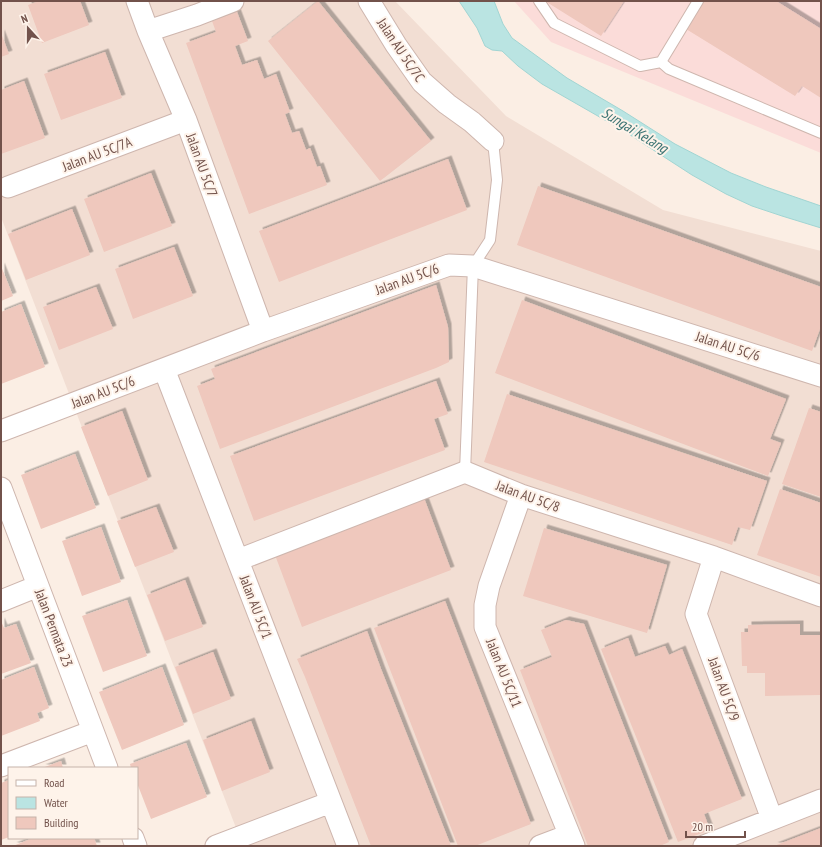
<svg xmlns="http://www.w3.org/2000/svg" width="822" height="847" font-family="'PT Sans Narrow',sans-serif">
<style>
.residential{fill:#f2ded3}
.commercial{fill:#fbdcd9}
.water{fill:#bae4e2;stroke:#a1d5d3}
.building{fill:#efc8bd;filter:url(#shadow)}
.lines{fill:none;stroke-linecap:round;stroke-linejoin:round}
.service-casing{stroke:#ceb6ae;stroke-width:12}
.minor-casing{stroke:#ceb6ae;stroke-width:23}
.service{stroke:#fff;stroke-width:10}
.minor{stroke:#fff;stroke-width:21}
.labels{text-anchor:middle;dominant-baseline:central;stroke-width:4;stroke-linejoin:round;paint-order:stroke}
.street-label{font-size:14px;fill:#72524b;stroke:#fef3ea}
.water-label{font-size:15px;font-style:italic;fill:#407776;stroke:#fef3ea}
</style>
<defs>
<filter id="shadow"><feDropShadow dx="3.5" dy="-3.5" stdDeviation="0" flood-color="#0004"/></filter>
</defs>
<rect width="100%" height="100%" fill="#fbeee4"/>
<!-- residential -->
<path class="residential" d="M 1,1 L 395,1 L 506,116 L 663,210 L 821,251 L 821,846 L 243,846 L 1,217 Z"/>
<!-- commercial -->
<path class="commercial" d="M 514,1 L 821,1 L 821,153 L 551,42 Z"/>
<!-- water -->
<path class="water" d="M 459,1 L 494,1 L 503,24 L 512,38 L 567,78 L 623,111 L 675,144 L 731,173 L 766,187 L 821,206 L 821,228 L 782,216 L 752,206 L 726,194 L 692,175 L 624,131 L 542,84 L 518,66 L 502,51 L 492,50 L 485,46 L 477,28 Z"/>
<!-- building -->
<path class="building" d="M 39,1 L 80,1 L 89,25 L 42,43 L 28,5 Z
M 318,1 L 431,141 L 380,181 L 268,41 Z
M 545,1 L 624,1 L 601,36 Z
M 704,1 L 776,1 L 821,29 L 821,98 L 802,86 L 795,96 L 686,29 Z
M 237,12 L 248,41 L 235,46 L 242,65 L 257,60 L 264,79 L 276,74 L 290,112 L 285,114 L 292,133 L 299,131 L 306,150 L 310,148 L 317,167 L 320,166 L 327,185 L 249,214 L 186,43 L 216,32 L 212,21 Z
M 1,33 L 9,54 L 1,57 Z
M 105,52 L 122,98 L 61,120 L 44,74 Z
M 24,81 L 45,138 L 1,154 L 1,90 Z
M 448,159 L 467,210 L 279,282 L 259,231 Z
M 151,173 L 172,226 L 104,252 L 84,199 Z
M 538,186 L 821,287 L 821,326 L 812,351 L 517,245 Z
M 72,209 L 90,255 L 26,280 L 8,234 Z
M 174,247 L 193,296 L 133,319 L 115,269 Z
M 1,266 L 13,296 L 1,301 Z
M 436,285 L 448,327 L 449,362 L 436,368 L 220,449 L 197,386 L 215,379 L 211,369 Z
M 96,287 L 113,329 L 59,350 L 43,307 Z
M 522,300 L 786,399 L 770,439 L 781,443 L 768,476 L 495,373 Z
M 21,304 L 45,367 L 1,384 L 1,312 Z
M 436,381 L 448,414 L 434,419 L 445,450 L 254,521 L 230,456 Z
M 507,394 L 767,481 L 750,530 L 738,527 L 732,545 L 484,462 Z
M 809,408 L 821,412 L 821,497 L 782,484 Z
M 122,411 L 148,480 L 108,496 L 81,427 Z
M 75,454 L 96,508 L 41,529 L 21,475 Z
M 780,489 L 821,503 L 821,577 L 757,555 Z
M 424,498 L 451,570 L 302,627 L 275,555 Z
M 156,507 L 174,552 L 135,567 L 117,521 Z
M 101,527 L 121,582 L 82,596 L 62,541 Z
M 544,528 L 667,565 L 647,633 L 523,596 Z
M 185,580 L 203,627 L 165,641 L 147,595 Z
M 127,600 L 147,656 L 103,672 L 82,616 Z
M 445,601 L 531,824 L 475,846 L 458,846 L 374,628 Z
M 566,620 L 584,624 L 669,842 L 660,846 L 588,846 L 520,670 L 552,657 L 541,630 Z
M 1,621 L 4,628 L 16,624 L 31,663 L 1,674 Z
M 800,624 L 800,635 L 821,635 L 821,695 L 765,696 L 765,673 L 747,673 L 747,666 L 742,666 L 741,632 L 748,632 L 748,625 Z
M 367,631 L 381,669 L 451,846 L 371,846 L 305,677 L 297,659 Z
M 628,638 L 635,657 L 665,646 L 669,655 L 682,649 L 742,799 L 704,814 L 710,830 L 678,842 L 601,649 Z
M 213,652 L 231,699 L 193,714 L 175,667 Z
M 34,667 L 49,708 L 37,713 L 40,721 L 1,736 L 1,680 Z
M 162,667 L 184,725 L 122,750 L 99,692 Z
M 251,721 L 270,772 L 222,791 L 203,740 Z
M 186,743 L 207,797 L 151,819 L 137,783 L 137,768 L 131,768 L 130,764 Z
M 61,761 L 63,768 L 42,768 Z
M 9,780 L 9,837 L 1,840 L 1,783 Z
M 821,828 L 821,846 L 774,846 Z
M 33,838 L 94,838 L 97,846 L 13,846 Z"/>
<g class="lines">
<defs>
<path id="service" d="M 539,1 L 554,23 L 640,66 L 661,62 L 698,1
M 661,62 L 669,69 L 821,133
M 465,472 L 473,266 L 490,240 L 497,180 L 493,141"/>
<path id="minor" d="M 137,1 L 148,31 L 186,120 L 263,331
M 369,1 L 396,45 L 422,82 L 447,104 L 472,122 L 493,141
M 148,31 L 197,15 L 233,1
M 8,187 L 186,120
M 164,369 L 348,846
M 1,431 L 263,331 L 449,265 L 473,266 L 821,376
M 1,488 L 107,768
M 521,495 L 489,586 L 485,605 L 485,627 L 574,846
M 714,557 L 696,614 L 772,819
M 238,560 L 465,472 L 521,495 L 714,557 L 821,596
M 1,601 L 38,586
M 1,766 L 93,731
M 133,838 L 136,846
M 216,846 L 331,802
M 540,846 L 569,835
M 704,846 L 821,800"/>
</defs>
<!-- service casing -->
<use href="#service" class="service-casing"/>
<!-- minor casing -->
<use href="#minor" class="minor-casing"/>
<!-- service -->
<use href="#service" class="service"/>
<!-- minor -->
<use href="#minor" class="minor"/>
</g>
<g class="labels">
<!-- street labels -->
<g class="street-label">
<text transform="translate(401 50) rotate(56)">Jalan AU 5C/7C</text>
<text transform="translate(97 154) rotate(-21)">Jalan AU 5C/7A</text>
<text transform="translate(202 165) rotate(70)">Jalan AU 5C/7</text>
<text transform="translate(407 279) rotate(-20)">Jalan AU 5C/6</text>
<text transform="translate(728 346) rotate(18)">Jalan AU 5C/6</text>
<text transform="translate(103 392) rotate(-21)">Jalan AU 5C/6</text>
<text transform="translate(528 496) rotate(20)">Jalan AU 5C/8</text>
<text transform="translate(256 607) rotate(69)">Jalan AU 5C/1</text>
<text transform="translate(54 628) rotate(69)">Jalan Permata 23</text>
<text transform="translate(504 673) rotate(68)">Jalan AU 5C/11</text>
<text transform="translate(724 689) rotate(70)">Jalan AU 5C/9</text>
</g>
<!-- water labels -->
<g class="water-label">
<text transform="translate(635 130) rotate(31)">Sungai Kelang</text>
</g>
</g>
<!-- border -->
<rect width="822" height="847" fill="none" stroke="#72524b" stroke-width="4"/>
<!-- legend -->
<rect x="8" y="767" width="130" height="72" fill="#fef3ea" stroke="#c6b3aa"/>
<rect x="16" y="780" width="20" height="6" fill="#ffffff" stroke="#c6b3aa"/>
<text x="44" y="787" font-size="12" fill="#72524b">Road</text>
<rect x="16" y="797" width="20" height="12" fill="#bae4e2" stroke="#c6b3aa"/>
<text x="44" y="807" font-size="12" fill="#72524b">Water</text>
<rect x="16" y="817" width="20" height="12" fill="#efc8bd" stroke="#c6b3aa"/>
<text x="44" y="827" font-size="12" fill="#72524b">Building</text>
<!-- north arrow -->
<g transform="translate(28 28) rotate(339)" stroke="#fef3ea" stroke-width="3" paint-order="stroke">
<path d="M0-3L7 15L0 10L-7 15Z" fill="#72524b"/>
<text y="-6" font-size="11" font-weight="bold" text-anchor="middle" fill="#72524b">N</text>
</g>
<!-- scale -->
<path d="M686 831v6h59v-6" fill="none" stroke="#72524b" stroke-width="2"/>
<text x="692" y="831" font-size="12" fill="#72524b" stroke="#fef3ea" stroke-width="3" paint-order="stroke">20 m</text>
</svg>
